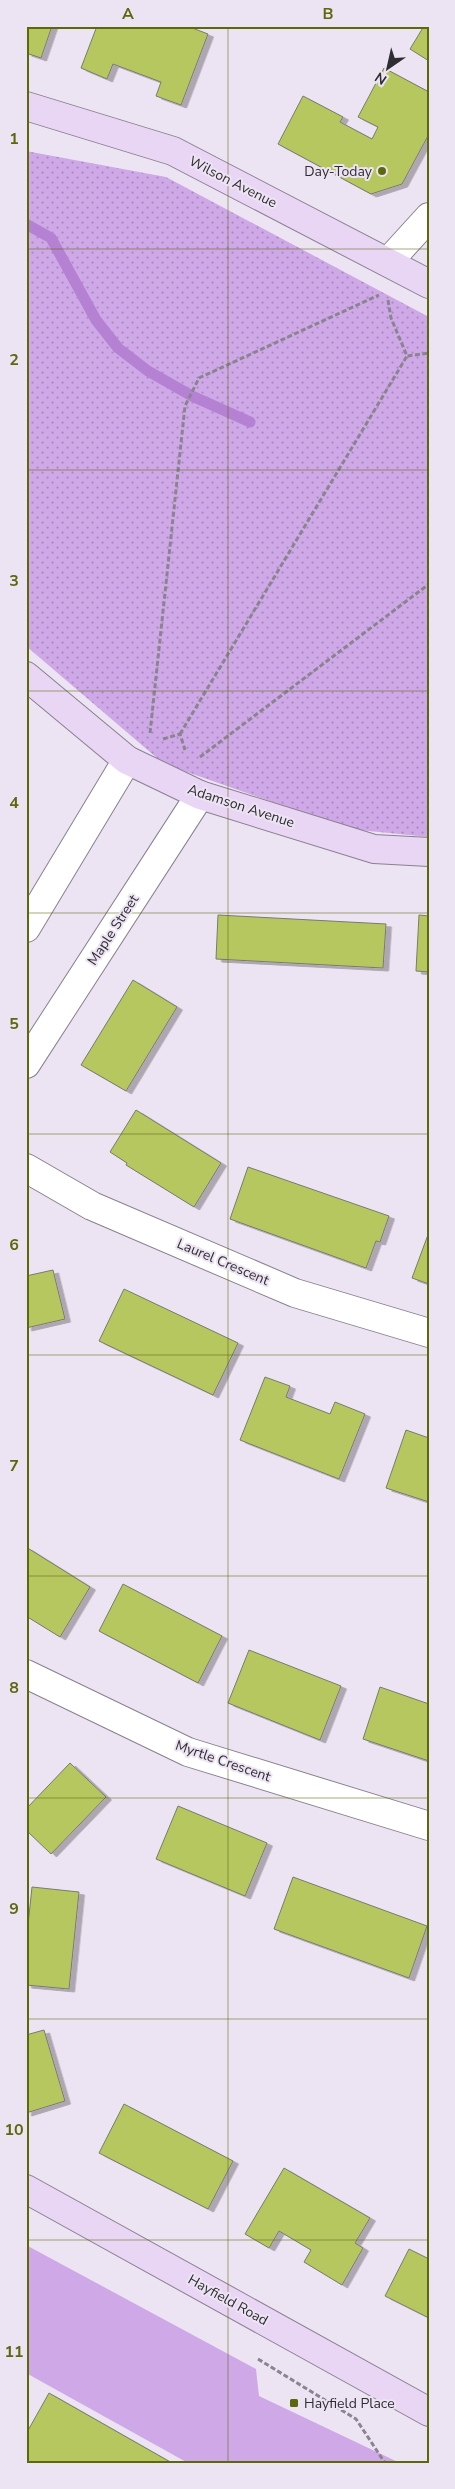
<svg xmlns="http://www.w3.org/2000/svg" width="455" height="2489" font-family="'Nunito Sans',sans-serif">
<style>
.grass{fill:#cfa9e7}
.park{fill:url(#park-dots)}
.lines{fill:none;stroke-linecap:round;stroke-linejoin:round}
.stream{stroke:#b581d3;stroke-width:11}
.building{fill:#b7c761;stroke:#787b6d;filter:url(#shadow)}
.street-casing{stroke:#89818e;stroke-width:30}
.secondary-casing{stroke:#89818e;stroke-width:30}
.path{stroke:#8a848e;stroke-width:3;stroke-dasharray:5 2.5;stroke-linecap:butt}
.street{stroke:#fff;stroke-width:28}
.secondary{stroke:#e9d6f4;stroke-width:28}
.grid{fill:none;stroke:#5d680d;stroke-width:1;stroke-opacity:0.55}
.poi-dot{fill:#5d680d;stroke:#ede4f3;stroke-width:2}
.labels{text-anchor:middle;dominant-baseline:central;stroke-width:4;stroke-linejoin:round;paint-order:stroke}
.poi-label{font-size:14px;fill:#302d32;stroke:#ede4f3;text-anchor:end}
.street-label{font-size:14px;fill:#302d32;stroke:#ede4f3}
.neatline{fill:none;stroke:#5d680d;stroke-width:2}
.grid-label{font-size:16px;text-anchor:middle;font-weight:bold;fill:#5d680d}
</style>
<defs>
<pattern id="park-dots" width="8" height="8" patternUnits="userSpaceOnUse" patternTransform="scale(1.25)"><rect width="8" height="8" fill="#cfa9e7"/><path d="M2 2h.1M6 6h.1" fill="none" stroke="#a88abc" stroke-width="1.8" stroke-linecap="round"/></pattern>
<filter id="shadow"><feDropShadow dx="5.5" dy="3" stdDeviation="0" flood-color="#0004"/></filter>
</defs>
<rect width="100%" height="100%" fill="#ede4f3"/>
<!-- grass -->
<path class="grass" d="M 26,2245 L 256,2369 L 259,2396 L 400,2463 L 188,2463 L 26,2373 Z"/>
<!-- park -->
<path class="park" d="M 26,151 L 166,177 L 429,317 L 429,837 L 349,829 L 164,764 L 26,646 Z"/>
<g class="lines">
<!-- stream -->
<path class="stream" d="M 26,224 L 51,238 L 96,320 L 118,348 L 148,371 L 192,396 L 250,422"/>
</g>
<!-- building -->
<path class="building" d="M 26,26 L 52,26 L 41,58 L 26,53 Z
M 97,26 L 187,26 L 208,34 L 181,105 L 156,96 L 161,82 L 113,64 L 107,79 L 81,68 Z
M 424,26 L 429,26 L 429,61 L 410,49 Z
M 384,68 L 429,92 L 429,134 L 402,184 L 371,194 L 278,144 L 303,96 L 343,117 L 340,122 L 372,139 L 378,127 L 358,117 Z
M 218,915 L 386,924 L 383,968 L 216,959 Z
M 419,915 L 429,916 L 429,972 L 416,971 Z
M 133,980 L 177,1007 L 126,1091 L 81,1065 Z
M 136,1110 L 221,1163 L 194,1207 L 126,1165 L 127,1163 L 110,1152 Z
M 248,1167 L 389,1216 L 380,1242 L 376,1241 L 366,1268 L 230,1219 Z
M 429,1232 L 429,1284 L 412,1278 Z
M 53,1270 L 65,1319 L 26,1328 L 26,1276 Z
M 124,1289 L 238,1343 L 213,1395 L 99,1341 Z
M 265,1377 L 290,1386 L 286,1397 L 330,1414 L 335,1402 L 365,1414 L 339,1479 L 240,1440 Z
M 406,1430 L 429,1438 L 429,1502 L 386,1488 Z
M 26,1547 L 90,1587 L 60,1637 L 26,1616 Z
M 123,1584 L 222,1636 L 198,1683 L 99,1631 Z
M 249,1650 L 341,1686 L 320,1740 L 228,1703 Z
M 380,1687 L 429,1704 L 429,1761 L 363,1739 Z
M 70,1763 L 106,1797 L 51,1854 L 26,1830 L 26,1809 Z
M 178,1806 L 267,1843 L 245,1896 L 156,1859 Z
M 293,1877 L 427,1926 L 409,1978 L 274,1929 Z
M 32,1887 L 79,1892 L 69,1989 L 26,1985 L 26,1944 Z
M 44,2030 L 65,2101 L 26,2113 L 26,2035 Z
M 124,2104 L 233,2161 L 208,2209 L 99,2153 Z
M 284,2168 L 370,2218 L 355,2243 L 363,2248 L 342,2285 L 304,2262 L 311,2250 L 279,2231 L 269,2248 L 245,2234 Z
M 409,2249 L 429,2259 L 429,2318 L 385,2296 Z
M 49,2393 L 172,2463 L 26,2463 L 26,2434 Z"/>
<g class="lines">
<defs>
<path id="street" d="M 388,262 L 429,217
M 26,928 L 127,760
M 26,1064 L 200,795
M 26,1168 L 92,1206 L 295,1293 L 429,1333
M 26,1674 L 188,1752 L 429,1826"/>
<path id="secondary" d="M 26,106 L 173,151 L 429,284
M 26,676 L 127,760 L 200,795 L 374,849 L 429,852
M 26,2189 L 429,2412"/>
</defs>
<!-- street casing -->
<use href="#street" class="street-casing"/>
<!-- secondary casing -->
<use href="#secondary" class="secondary-casing"/>
<!-- path -->
<path class="path" d="M 388,300 L 391,318 L 407,356 L 429,353
M 150,733 L 185,406 L 199,378 L 379,295
M 180,734 L 407,356
M 163,739 L 180,734 L 185,750
M 200,757 L 429,584
M 258,2359 L 356,2419 L 385,2463"/>
<!-- street -->
<use href="#street" class="street"/>
<!-- secondary -->
<use href="#secondary" class="secondary"/>
</g>
<!-- grid -->
<path class="grid" d="M 228,26 L 228,2463M 26,249 L 429,249M 26,470 L 429,470M 26,691 L 429,691M 26,913 L 429,913M 26,1134 L 429,1134M 26,1355 L 429,1355M 26,1576 L 429,1576M 26,1798 L 429,1798M 26,2019 L 429,2019M 26,2240 L 429,2240"/>
<!-- markers -->
<g class="poi-dot">
<circle cx="382" cy="171" r="5"/>
<rect x="289" y="2398" width="10" height="10" rx="2.5"/>
</g>
<g class="labels">
<!-- poi labels -->
<g class="poi-label">
<text x="372" y="171">Day-Today</text>
<text x="304" y="2403" text-anchor="start">Hayfield Place</text>
</g>
<!-- street labels -->
<g class="street-label">
<text transform="translate(233 182) rotate(27)">Wilson Avenue</text>
<text transform="translate(241 806) rotate(18)">Adamson Avenue</text>
<text transform="translate(113 930) rotate(-57)">Maple Street</text>
<text transform="translate(223 1262) rotate(23)">Laurel Crescent</text>
<text transform="translate(223 1761) rotate(19)">Myrtle Crescent</text>
<text transform="translate(228 2300) rotate(29)">Hayfield Road</text>
</g>
</g>
<!-- border -->
<rect width="455" height="2489" fill="none" stroke="#ede4f3" stroke-width="55"/>
<!-- north arrow -->
<g transform="translate(388 68) rotate(214)" stroke="#ede4f3" stroke-width="4" paint-order="stroke">
<path d="M0-4L9 19L0 12L-9 19Z" fill="#302d32"/>
<text y="-8" font-size="14" font-weight="bold" text-anchor="middle" fill="#302d32">N</text>
</g>
<rect x="28" y="28" width="400" height="2434" class="neatline"/>
<g class="grid-label">
<text x="128" y="19">A</text>
<text x="328" y="19">B</text>
<text x="14" y="144">1</text>
<text x="14" y="365">2</text>
<text x="14" y="586">3</text>
<text x="14" y="808">4</text>
<text x="14" y="1029">5</text>
<text x="14" y="1250">6</text>
<text x="14" y="1471">7</text>
<text x="14" y="1693">8</text>
<text x="14" y="1914">9</text>
<text x="14" y="2135">10</text>
<text x="14" y="2357">11</text>
</g>
</svg>
